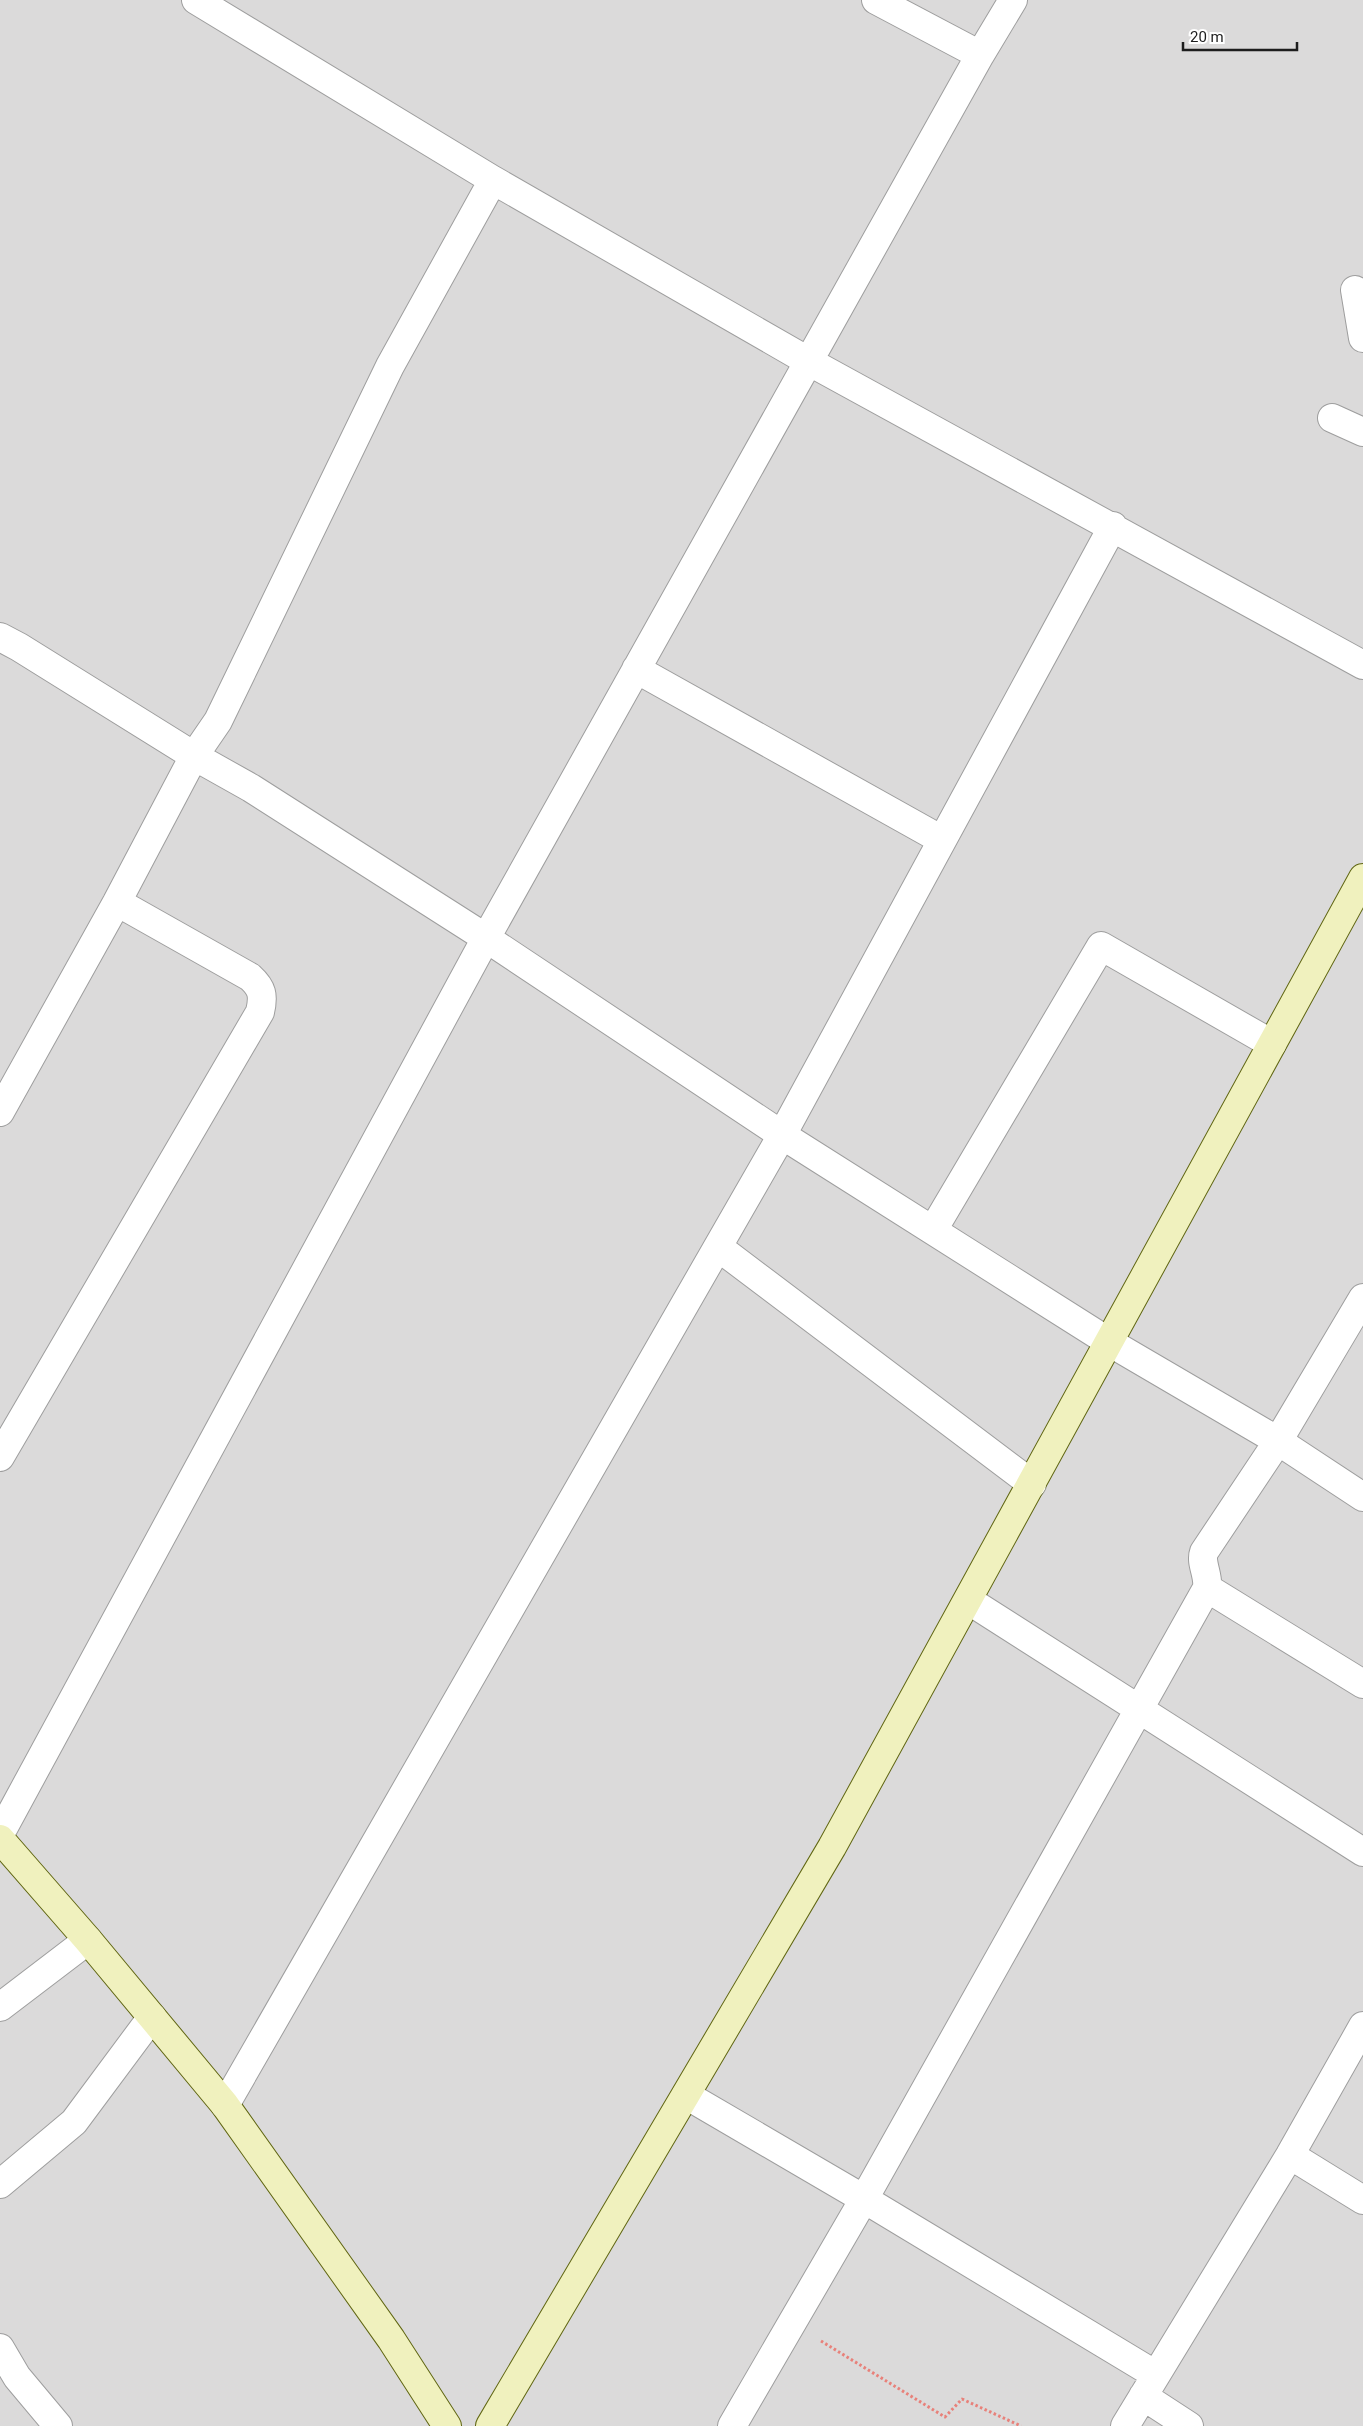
<svg xmlns="http://www.w3.org/2000/svg" width="1363" height="2426" font-family="Roboto,sans-serif">
<style>
.residential{fill:#dbdada}
.lines{fill:none;stroke-linecap:round;stroke-linejoin:round}
.street-casing{stroke:#9e9e9e;stroke-width:30}
.secondary-casing{stroke:#606612;stroke-width:30}
.path{stroke:#e8817a;stroke-width:3;stroke-dasharray:2.5 2.5;stroke-linecap:butt}
.street{stroke:#fff;stroke-width:28}
.secondary{stroke:#f0f1be;stroke-width:28}
</style>
<rect width="100%" height="100%" fill="#edeae4"/>
<!-- residential -->
<path class="residential" d="M 0,0 L 1363,0 L 1363,2426 L 0,2426 Z"/>
<g class="lines">
<defs>
<path id="street" d="M 196,0 L 493,180 L 808,361 L 1363,665
M 876,0 L 980,55
M 1355,290 L 1363,338
M 1332,418 L 1363,432
M 0,637 L 19,647 L 194,756 L 251,788 L 486,938 L 782,1135 L 1109,1342 L 1278,1441 L 1363,1497
M 636,669 L 942,840
M 0,1112 L 117,902 L 194,756 L 218,721 L 390,366 L 493,180
M 933,1230 L 1101,946 L 1272,1044
M 718,1247 L 1032,1484
M 0,1457 L 260,1012 C 264,995 262,988 250,977 L 117,902
M 1207,1588 L 1363,1684
M 968,1600 L 1363,1852
M 0,1834 L 486,938 L 980,55 L 1013,0
M 0,2007 L 88,1940
M 686,2095 L 864,2199 L 1156,2375
M 225,2105 L 782,1135 L 1113,526
M 1290,2155 L 1363,2200
M 0,2184 L 74,2122 L 152,2017
M 0,2348 L 17,2377 L 58,2426
M 1143,2396 L 1189,2426
M 732,2426 L 864,2199 L 1207,1588 C 1209,1575 1200,1563 1204,1552 L 1278,1441 L 1363,1298
M 1125,2426 L 1290,2155 L 1363,2026"/>
<path id="secondary" d="M 0,1839 L 88,1940 L 225,2105 L 391,2339 L 447,2426
M 490,2426 L 832,1847 L 1363,878"/>
</defs>
<!-- street casing -->
<use href="#street" class="street-casing"/>
<!-- secondary casing -->
<use href="#secondary" class="secondary-casing"/>
<!-- path -->
<path class="path" d="M 821,2341 L 945,2417 L 962,2399 L 1021,2426"/>
<!-- street -->
<use href="#street" class="street"/>
<!-- secondary -->
<use href="#secondary" class="secondary"/>
</g>
<!-- scale -->
<path d="M1183 42v8h114v-8" fill="none" stroke="#1d1d1d" stroke-width="2.5"/>
<text x="1190" y="42" font-size="15" fill="#1d1d1d" stroke="#ffffff" stroke-width="4" paint-order="stroke">20 m</text>
</svg>
